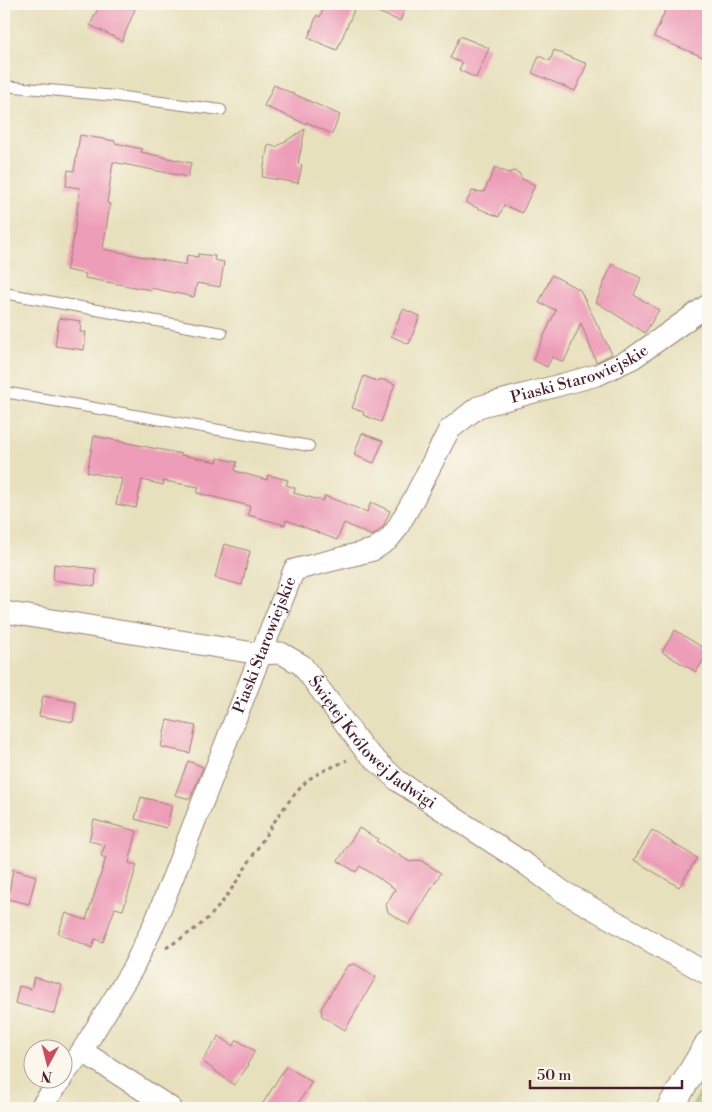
<svg xmlns="http://www.w3.org/2000/svg" width="712" height="1112" font-family="'Libre Bodoni',serif">
<style>
.green{fill:#aad582;stroke:#7a7a56}
.building{fill:#ed9db8}
.lines{fill:none;stroke-linecap:round;stroke-linejoin:round}
.service-casing{stroke:#988074;stroke-width:12}
.minor-casing{stroke:#988074;stroke-width:23}
.tertiary-casing{stroke:#988074;stroke-width:28}
.path{stroke:#988074;stroke-width:3;stroke-dasharray:4 4;stroke-linecap:butt}
.service{stroke:#fff;stroke-width:10}
.minor{stroke:#fff;stroke-width:21}
.tertiary{stroke:#fff;stroke-width:26}
.labels{text-anchor:middle;dominant-baseline:central;stroke-width:4;stroke-linejoin:round;paint-order:stroke}
.street-label{font-size:16px;fill:#4a1f2b;stroke:#fbf7ec}
</style>
<rect width="100%" height="100%" fill="#fbf7ec"/>
<filter id="ink" filterUnits="userSpaceOnUse"><feTurbulence type="fractalNoise" baseFrequency=".02" numOctaves="2"/><feDisplacementMap in="SourceGraphic" scale="10" xChannelSelector="R" yChannelSelector="G"/><feConvolveMatrix kernelMatrix="1 2 1 2 8 2 1 2 1" color-interpolation-filters="sRGB"/></filter>
<filter id="wash" filterUnits="userSpaceOnUse"><feTurbulence type="fractalNoise" baseFrequency=".0096" numOctaves="4" result="noise"/><feDisplacementMap in="SourceGraphic" scale="20" xChannelSelector="R" yChannelSelector="G"/><feGaussianBlur stdDeviation="1.12" result="paint"/><feColorMatrix in="noise" values="0 0 0 0 0 0 0 0 0 0 0 0 0 0 0 0 0 1.4 0 .05"/><feComposite in="paint" operator="in"/></filter>
<g filter="url(#wash)">
<rect width="100%" height="100%" fill="#e7e0bd"/>
<!-- green -->
<path class="green" d="M 708,1080 L 708,1108 L 691,1108 Z"/>
<g id="blocks">
<!-- building -->
<path class="building" d="M 100,4 L 137,4 L 122,41 L 90,25 Z
M 325,4 L 339,4 L 354,10 L 337,50 L 308,38 L 317,15 L 320,17 Z
M 358,4 L 407,4 L 400,21 Z
M 668,4 L 700,4 L 708,7 L 708,59 L 654,37 Z
M 460,36 L 489,48 L 476,78 L 459,70 L 462,63 L 450,58 Z
M 554,50 L 587,64 L 575,91 L 532,73 L 539,56 L 550,61 Z
M 274,85 L 340,115 L 332,134 L 306,122 L 306,124 L 264,106 Z
M 305,129 L 298,164 L 302,165 L 298,183 L 262,177 L 268,145 L 276,147 Z
M 80,135 L 115,141 L 115,143 L 142,149 L 141,152 L 191,163 L 188,177 L 113,162 L 107,203 L 110,204 L 103,249 L 186,265 L 187,255 L 198,257 L 198,254 L 215,256 L 214,260 L 224,262 L 220,287 L 197,283 L 194,297 L 151,288 L 151,290 L 85,278 L 86,274 L 66,270 L 73,242 L 80,188 L 66,186 L 68,170 L 74,171 Z
M 495,167 L 508,173 L 514,171 L 519,173 L 522,179 L 535,185 L 522,213 L 504,205 L 499,217 L 466,203 L 472,191 L 484,192 Z
M 612,264 L 641,278 L 634,295 L 659,310 L 645,333 L 596,302 Z
M 552,275 L 580,290 L 612,354 L 596,362 L 581,323 L 564,362 L 552,357 L 547,367 L 533,360 L 556,310 L 539,303 Z
M 403,309 L 420,316 L 409,344 L 391,336 Z
M 59,318 L 81,321 L 80,332 L 86,332 L 84,350 L 55,346 Z
M 364,376 L 379,382 L 380,379 L 395,384 L 381,422 L 363,415 L 364,412 L 352,408 Z
M 362,433 L 383,441 L 374,463 L 354,455 Z
M 94,436 L 182,454 L 181,455 L 217,462 L 218,458 L 237,462 L 235,471 L 267,480 L 268,475 L 288,480 L 286,485 L 295,488 L 294,493 L 323,501 L 325,496 L 367,512 L 371,502 L 390,511 L 383,527 L 372,536 L 344,523 L 337,540 L 286,520 L 285,525 L 248,515 L 250,506 L 197,493 L 199,487 L 164,481 L 163,485 L 142,480 L 136,508 L 116,504 L 122,479 L 87,472 Z
M 224,544 L 250,551 L 242,585 L 215,578 Z
M 54,564 L 96,569 L 95,586 L 53,580 Z
M 675,630 L 708,651 L 708,653 L 696,672 L 662,652 Z
M 43,696 L 76,702 L 73,722 L 39,716 Z
M 167,720 L 196,726 L 190,753 L 161,747 Z
M 188,761 L 203,767 L 190,799 L 175,795 Z
M 141,797 L 172,805 L 166,828 L 135,819 Z
M 94,820 L 137,831 L 129,863 L 137,865 L 123,910 L 115,908 L 103,942 L 95,939 L 92,948 L 58,933 L 66,913 L 86,920 L 106,858 L 101,856 L 105,845 L 89,841 Z
M 359,828 L 378,839 L 376,841 L 410,862 L 420,860 L 441,873 L 409,925 L 388,912 L 386,905 L 395,889 L 360,866 L 356,872 L 338,861 Z
M 652,830 L 697,858 L 679,887 L 634,860 Z
M 13,869 L 36,876 L 29,904 L 8,899 Z
M 355,964 L 376,977 L 345,1030 L 322,1016 L 321,1009 L 347,966 Z
M 34,977 L 62,985 L 55,1014 L 15,1003 L 19,986 L 31,989 Z
M 219,1036 L 233,1046 L 237,1040 L 255,1051 L 247,1065 L 248,1066 L 234,1085 L 202,1061 Z
M 286,1066 L 312,1082 L 297,1105 L 293,1102 L 290,1108 L 260,1108 Z"/>
</g>
</g>
<g filter="url(#ink)">
<use href="#blocks" fill-opacity="0" stroke="#988074" stroke-width="1"/>
<g class="lines">
<defs>
<path id="service" d="M 4,86 L 116,96 L 221,110
M 4,293 L 222,333
M 4,392 L 309,446"/>
<g id="minor">
<path id="s1" d="M 4,612 L 260,654 L 281,653 L 302,665 L 364,749 L 398,781 L 527,865 L 562,891 L 708,974"/>
<path d="M 82,1051 L 171,1108"/>
<path id="s2" d="M 62,1077 L 82,1051 L 133,968 L 156,920 L 294,570 L 373,550 L 388,540 L 396,530 L 411,504 L 449,430 L 478,407 L 597,375 L 633,358 L 708,305"/>
<path d="M 40,1108 L 61,1080"/>
</g>
<path id="tertiary" d="M 670,1108 L 708,1044"/>
</defs>
<!-- service casing -->
<use href="#service" class="service-casing"/>
<!-- minor casing -->
<use href="#minor" class="minor-casing"/>
<!-- tertiary casing -->
<use href="#tertiary" class="tertiary-casing"/>
<!-- path -->
<path class="path" d="M 166,948 C 185,936 205,924 219,906 C 249,868 271,818 304,784 C 315,772 333,768 347,760"/>
<!-- service -->
<use href="#service" class="service"/>
<!-- minor -->
<use href="#minor" class="minor"/>
<!-- tertiary -->
<use href="#tertiary" class="tertiary"/>
</g>
</g>
<g class="labels">
<!-- street labels -->
<g class="street-label">
<text stroke="none"><textPath href="#s2" startOffset="929">Piaski Starowiejskie</textPath></text>
<text stroke="none"><textPath href="#s2" startOffset="479">Piaski Starowiejskie</textPath></text>
<text stroke="none"><textPath href="#s1" startOffset="410">Świętej Królowej Jadwigi</textPath></text>
</g>
</g>
<!-- margin -->
<rect width="712" height="1112" fill="none" stroke="#fbf7ec" stroke-width="20"/>
<!-- north arrow -->
<g transform="translate(48 1064) rotate(187)"><circle r="24" fill="#fbf7ec" stroke="#b4a19f"/>
<path d="M0-4L9 19L0 12L-9 19Z" fill="#d1495b"/>
<text y="-8" font-size="14" font-weight="bold" text-anchor="middle" fill="#4a1f2b">N</text>
</g>
<!-- scale -->
<path d="M530 1080v8h152v-8" fill="none" stroke="#4a1f2b" stroke-width="2.5"/>
<text x="537" y="1080" font-size="15" fill="#4a1f2b" stroke="#fbf7ec" stroke-width="4" paint-order="stroke">50 m</text>
</svg>
